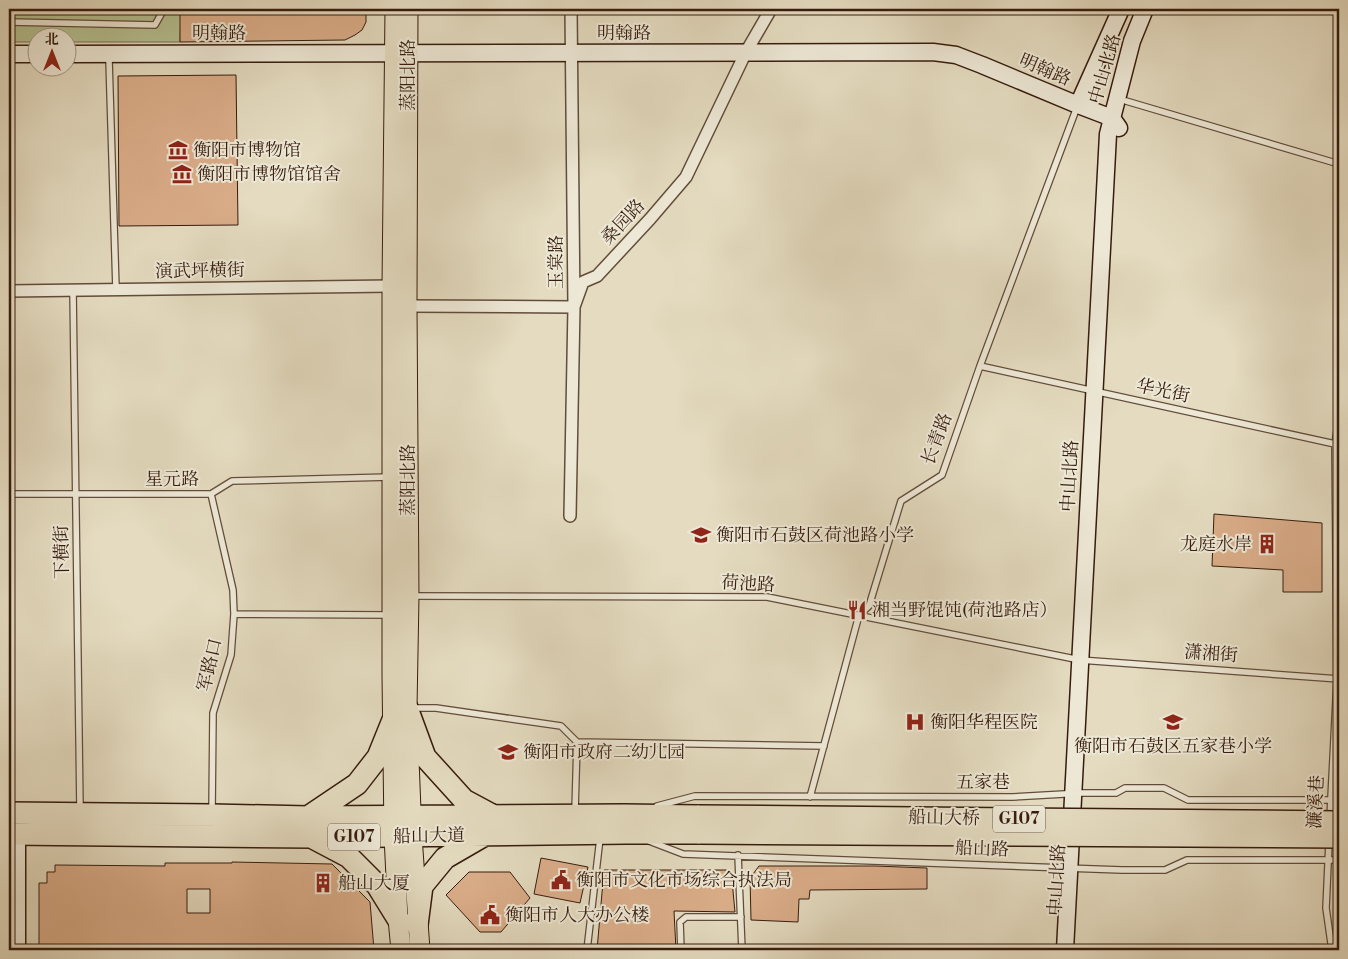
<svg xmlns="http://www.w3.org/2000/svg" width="1348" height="959" font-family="'Libre Bodoni','Noto Serif SC',serif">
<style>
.green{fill:#b6c091;stroke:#766e50}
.building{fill:#daad89;stroke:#371c0e;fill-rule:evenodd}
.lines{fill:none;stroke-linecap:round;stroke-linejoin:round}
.lane-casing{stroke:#624c3a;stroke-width:8}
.street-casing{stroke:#624c3a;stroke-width:14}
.secondary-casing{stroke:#371c0e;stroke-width:19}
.primary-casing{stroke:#371c0e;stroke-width:21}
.highway-casing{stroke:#371c0e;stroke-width:24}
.lane{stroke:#ede8d6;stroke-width:5.5}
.street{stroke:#ede8d6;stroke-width:11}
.secondary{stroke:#ede8d6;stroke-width:16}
.primary{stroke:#e4dbc0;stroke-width:19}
.highway{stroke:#e4dbc0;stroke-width:21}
.highway-bridge-casing{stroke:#371c0e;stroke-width:24;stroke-linecap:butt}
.highway-bridge{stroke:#e4dbc0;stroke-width:21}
.labels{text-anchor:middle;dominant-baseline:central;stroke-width:4;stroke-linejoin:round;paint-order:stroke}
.shield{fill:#ede8d6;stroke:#6e594a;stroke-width:1}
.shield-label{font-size:16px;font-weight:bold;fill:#371c0e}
.street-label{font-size:18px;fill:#371c0e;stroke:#ede8d6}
.poi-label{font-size:18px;fill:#371c0e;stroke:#ede8d6;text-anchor:start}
</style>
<rect width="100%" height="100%" fill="#e4dbc0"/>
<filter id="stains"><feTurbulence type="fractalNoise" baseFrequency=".004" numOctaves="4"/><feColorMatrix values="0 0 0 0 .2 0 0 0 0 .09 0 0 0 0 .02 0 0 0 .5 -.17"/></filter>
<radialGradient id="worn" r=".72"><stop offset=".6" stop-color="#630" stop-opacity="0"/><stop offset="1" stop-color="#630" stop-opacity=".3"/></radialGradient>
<!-- green -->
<path class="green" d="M 9,9 L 181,9 L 180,42 L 68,42 L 68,38 L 38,38 L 37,42 L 9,42 Z"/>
<!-- building -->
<path class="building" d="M 180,9 L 366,9 L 366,22 L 362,30 L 355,35 L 345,40 L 180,42 Z
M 236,75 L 238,225 L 119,226 L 118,76 Z
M 1214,514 L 1322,523 L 1322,592 L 1283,592 L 1283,570 L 1212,566 Z
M 541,858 L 588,867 L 580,903 L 534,894 Z
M 232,862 L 332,864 L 370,902 L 374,950 L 39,950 L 39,883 L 47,883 L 47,872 L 55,872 L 55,865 L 165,866 L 165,863 L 232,863 ZM 187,889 L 210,889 L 210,913 L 187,913 Z
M 759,866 L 875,866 L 927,868 L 927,889 L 810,890 L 809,899 L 799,899 L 798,922 L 751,920 L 750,878 Z
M 604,870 L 731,870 L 735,912 L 674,911 L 676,950 L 597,950 Z
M 469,872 L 510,872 L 530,898 L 501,932 L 480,932 L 446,895 Z"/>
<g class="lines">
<defs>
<path id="lane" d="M 483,9 L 604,9
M 9,22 L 155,25 L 164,9
M 109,60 L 116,289
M 1126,101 L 1339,164
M 73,290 L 80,810
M 980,366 L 1335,444 L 1339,444
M 9,494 L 211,494 L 232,481 L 390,477
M 211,494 L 233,590 L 234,614 L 231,655 L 213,713 L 212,812
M 411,596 L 767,597 L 1080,660 L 1339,679
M 234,614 L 390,615
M 412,708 L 436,708 L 561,726 L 577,742 L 824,746
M 810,797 L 859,615 L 869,606 L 901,501 L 942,475 L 980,366 L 1077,107
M 657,806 L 695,796 L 1012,797 L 1082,793 L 1116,793 L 1125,788 L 1164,788 L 1188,800 L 1339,800
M 575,811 L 577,742
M 1330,818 L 1337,679 L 1335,444 L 1339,416
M 649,841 L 683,854 L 1122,870 L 1165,870 L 1187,860 L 1339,860
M 1329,842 L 1326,908 L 1332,950
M 738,855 L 742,950
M 587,950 L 600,838
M 681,950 L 680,922 L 686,917 L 741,917"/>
<path id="street" d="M 9,291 L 392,286
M 407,306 L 574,307 L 583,282 L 597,276 L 650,219 L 686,177 L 746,52 L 771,9
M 570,516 L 574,307 L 571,9"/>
<path id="secondary" d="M 9,54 L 38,54
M 68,54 L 933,52 L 956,55 L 982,65 L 1078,105 L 1112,118 L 1119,128
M 1078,105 L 1121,9
M 17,834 L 17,950
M 1065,950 L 1108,134 L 1132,41 L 1145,9"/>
<path id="primary" d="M 395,9 L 392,286 L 392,675 L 394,836 L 398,919 L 401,950
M 408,9 L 407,306 L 409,596 L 407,708 L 412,836 L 420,950"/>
<path id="highway" d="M 407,708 L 425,757 L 464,800 L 492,815
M 9,813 L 212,815 L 308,817 L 624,815 L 699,816
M 308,817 L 357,784 L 378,757 L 393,720
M 9,834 L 311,837 L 626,833 L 700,833
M 313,838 L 349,857 L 377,885 L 398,919
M 417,925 L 422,886 L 445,858 L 483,836"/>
</defs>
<!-- lane casing -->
<use href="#lane" class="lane-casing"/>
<!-- street casing -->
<use href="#street" class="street-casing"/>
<!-- secondary casing -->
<use href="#secondary" class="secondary-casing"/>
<!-- primary casing -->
<use href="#primary" class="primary-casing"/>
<!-- highway casing -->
<use href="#highway" class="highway-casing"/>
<!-- lane -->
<use href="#lane" class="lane"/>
<!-- street -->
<use href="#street" class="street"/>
<!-- secondary -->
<use href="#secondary" class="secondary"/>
<!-- primary -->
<use href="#primary" class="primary"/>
<!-- highway -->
<use href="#highway" class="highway"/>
<defs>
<path id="highway-bridge" d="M 699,816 L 1339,822
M 700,833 L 1339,837"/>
</defs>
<!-- highway-bridge casing -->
<use href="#highway-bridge" class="highway-bridge-casing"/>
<!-- highway-bridge -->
<use href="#highway-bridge" class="highway-bridge"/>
</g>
<!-- icons -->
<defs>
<symbol id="museum-bare" viewBox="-9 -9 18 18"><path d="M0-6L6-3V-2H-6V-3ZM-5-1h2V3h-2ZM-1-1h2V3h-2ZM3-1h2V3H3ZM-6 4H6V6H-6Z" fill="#8f2418" stroke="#ede8d6" stroke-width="2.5" paint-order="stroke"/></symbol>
<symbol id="school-bare" viewBox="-9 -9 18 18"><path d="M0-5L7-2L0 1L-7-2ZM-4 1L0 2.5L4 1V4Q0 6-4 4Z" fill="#8f2418" stroke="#ede8d6" stroke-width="2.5" paint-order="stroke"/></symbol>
<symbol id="building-bare" viewBox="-9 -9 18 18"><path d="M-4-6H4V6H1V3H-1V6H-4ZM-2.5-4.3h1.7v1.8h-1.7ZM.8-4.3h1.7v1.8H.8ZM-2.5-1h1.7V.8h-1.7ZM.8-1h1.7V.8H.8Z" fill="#8f2418" stroke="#ede8d6" stroke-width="2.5" paint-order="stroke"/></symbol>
<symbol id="restaurant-bare" viewBox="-9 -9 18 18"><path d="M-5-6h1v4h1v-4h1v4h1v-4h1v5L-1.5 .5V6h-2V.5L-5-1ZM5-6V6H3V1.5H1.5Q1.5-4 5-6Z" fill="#8f2418" stroke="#ede8d6" stroke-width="2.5" paint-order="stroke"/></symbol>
<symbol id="hospital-bare" viewBox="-9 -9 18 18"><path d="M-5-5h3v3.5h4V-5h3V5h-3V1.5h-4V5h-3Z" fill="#8f2418" stroke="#ede8d6" stroke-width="2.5" paint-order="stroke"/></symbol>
<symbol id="civic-bare" viewBox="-9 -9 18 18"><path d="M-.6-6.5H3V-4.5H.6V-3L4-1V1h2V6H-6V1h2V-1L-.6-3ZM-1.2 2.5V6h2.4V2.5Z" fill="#8f2418" stroke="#ede8d6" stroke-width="2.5" paint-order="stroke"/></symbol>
</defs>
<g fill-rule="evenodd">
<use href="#museum-bare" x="164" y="136" width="28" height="28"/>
<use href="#museum-bare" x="168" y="160" width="28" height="28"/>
<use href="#school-bare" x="687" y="521" width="28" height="28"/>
<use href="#building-bare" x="1253" y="530" width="28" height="28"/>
<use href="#restaurant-bare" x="843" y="596" width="28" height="28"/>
<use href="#hospital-bare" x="901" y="708" width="28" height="28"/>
<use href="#school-bare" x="1159" y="708" width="28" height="28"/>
<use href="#school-bare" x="494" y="738" width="28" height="28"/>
<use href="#civic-bare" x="547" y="866" width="28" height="28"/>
<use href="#building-bare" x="309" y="869" width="28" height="28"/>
<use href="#civic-bare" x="476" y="901" width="28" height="28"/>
</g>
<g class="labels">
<!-- shield labels -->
<g class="shield">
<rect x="993" y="805.5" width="52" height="27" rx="4"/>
<rect x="328" y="823.5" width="52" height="27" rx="4"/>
</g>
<g class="shield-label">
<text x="1019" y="819">G107</text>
<text x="354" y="837">G107</text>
</g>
<!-- street labels -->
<g class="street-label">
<text x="219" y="33">明翰路</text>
<text x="624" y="33">明翰路</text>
<text transform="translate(1105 69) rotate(-74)">中山北路</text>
<text transform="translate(1045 70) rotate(23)">明翰路</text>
<text transform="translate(408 75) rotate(-90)">蒸阳北路</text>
<text transform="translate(623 222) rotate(-47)">桑园路</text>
<text transform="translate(556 262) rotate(-90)">玉棠路</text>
<text transform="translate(200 271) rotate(-1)">演武坪横街</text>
<text transform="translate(1163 391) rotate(12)">华光街</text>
<text transform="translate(937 439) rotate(-69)">长青路</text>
<text transform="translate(1070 476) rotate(-87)">中山北路</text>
<text x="172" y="479">星元路</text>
<text transform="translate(408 480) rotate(-90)">蒸阳北路</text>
<text transform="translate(62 552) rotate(-91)">下横街</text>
<text transform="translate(748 584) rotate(3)">荷池路</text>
<text transform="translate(1211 654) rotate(4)">潇湘街</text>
<text transform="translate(210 665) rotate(-77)">军路口</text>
<text x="983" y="782">五家巷</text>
<text transform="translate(1316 802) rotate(-87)">濂溪巷</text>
<text transform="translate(944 818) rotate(1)">船山大桥</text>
<text transform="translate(429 836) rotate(-1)">船山大道</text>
<text transform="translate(982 849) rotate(2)">船山路</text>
<text transform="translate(1057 880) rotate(-87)">中山北路</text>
</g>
<!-- poi labels -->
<g class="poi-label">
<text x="193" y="150">衡阳市博物馆</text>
<text x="197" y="174">衡阳市博物馆馆舍</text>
<text x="716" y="535">衡阳市石鼓区荷池路小学</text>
<text x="1252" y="544" text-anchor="end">龙庭水岸</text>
<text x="872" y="610">湘当野馄饨(荷池路店）</text>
<text x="930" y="722">衡阳华程医院</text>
<text x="1173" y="746" text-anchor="middle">衡阳市石鼓区五家巷小学</text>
<text x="523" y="752">衡阳市政府二幼儿园</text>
<text x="576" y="880">衡阳市文化市场综合执法局</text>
<text x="338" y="883">船山大厦</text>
<text x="505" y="915">衡阳市人大办公楼</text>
</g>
</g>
<!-- margin -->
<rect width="1348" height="959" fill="none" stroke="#e4dbc0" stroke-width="30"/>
<rect x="10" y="10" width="1328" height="939" fill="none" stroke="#371c0e" stroke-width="2.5"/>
<rect x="15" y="15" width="1318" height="929" fill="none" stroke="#371c0e"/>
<!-- north arrow -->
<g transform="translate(52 52)"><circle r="24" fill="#ede8d6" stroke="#a49686"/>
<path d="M0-4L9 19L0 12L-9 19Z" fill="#8f2418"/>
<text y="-8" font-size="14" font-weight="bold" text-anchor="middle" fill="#371c0e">北</text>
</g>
<rect width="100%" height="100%" filter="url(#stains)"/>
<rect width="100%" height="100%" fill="url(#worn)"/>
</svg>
